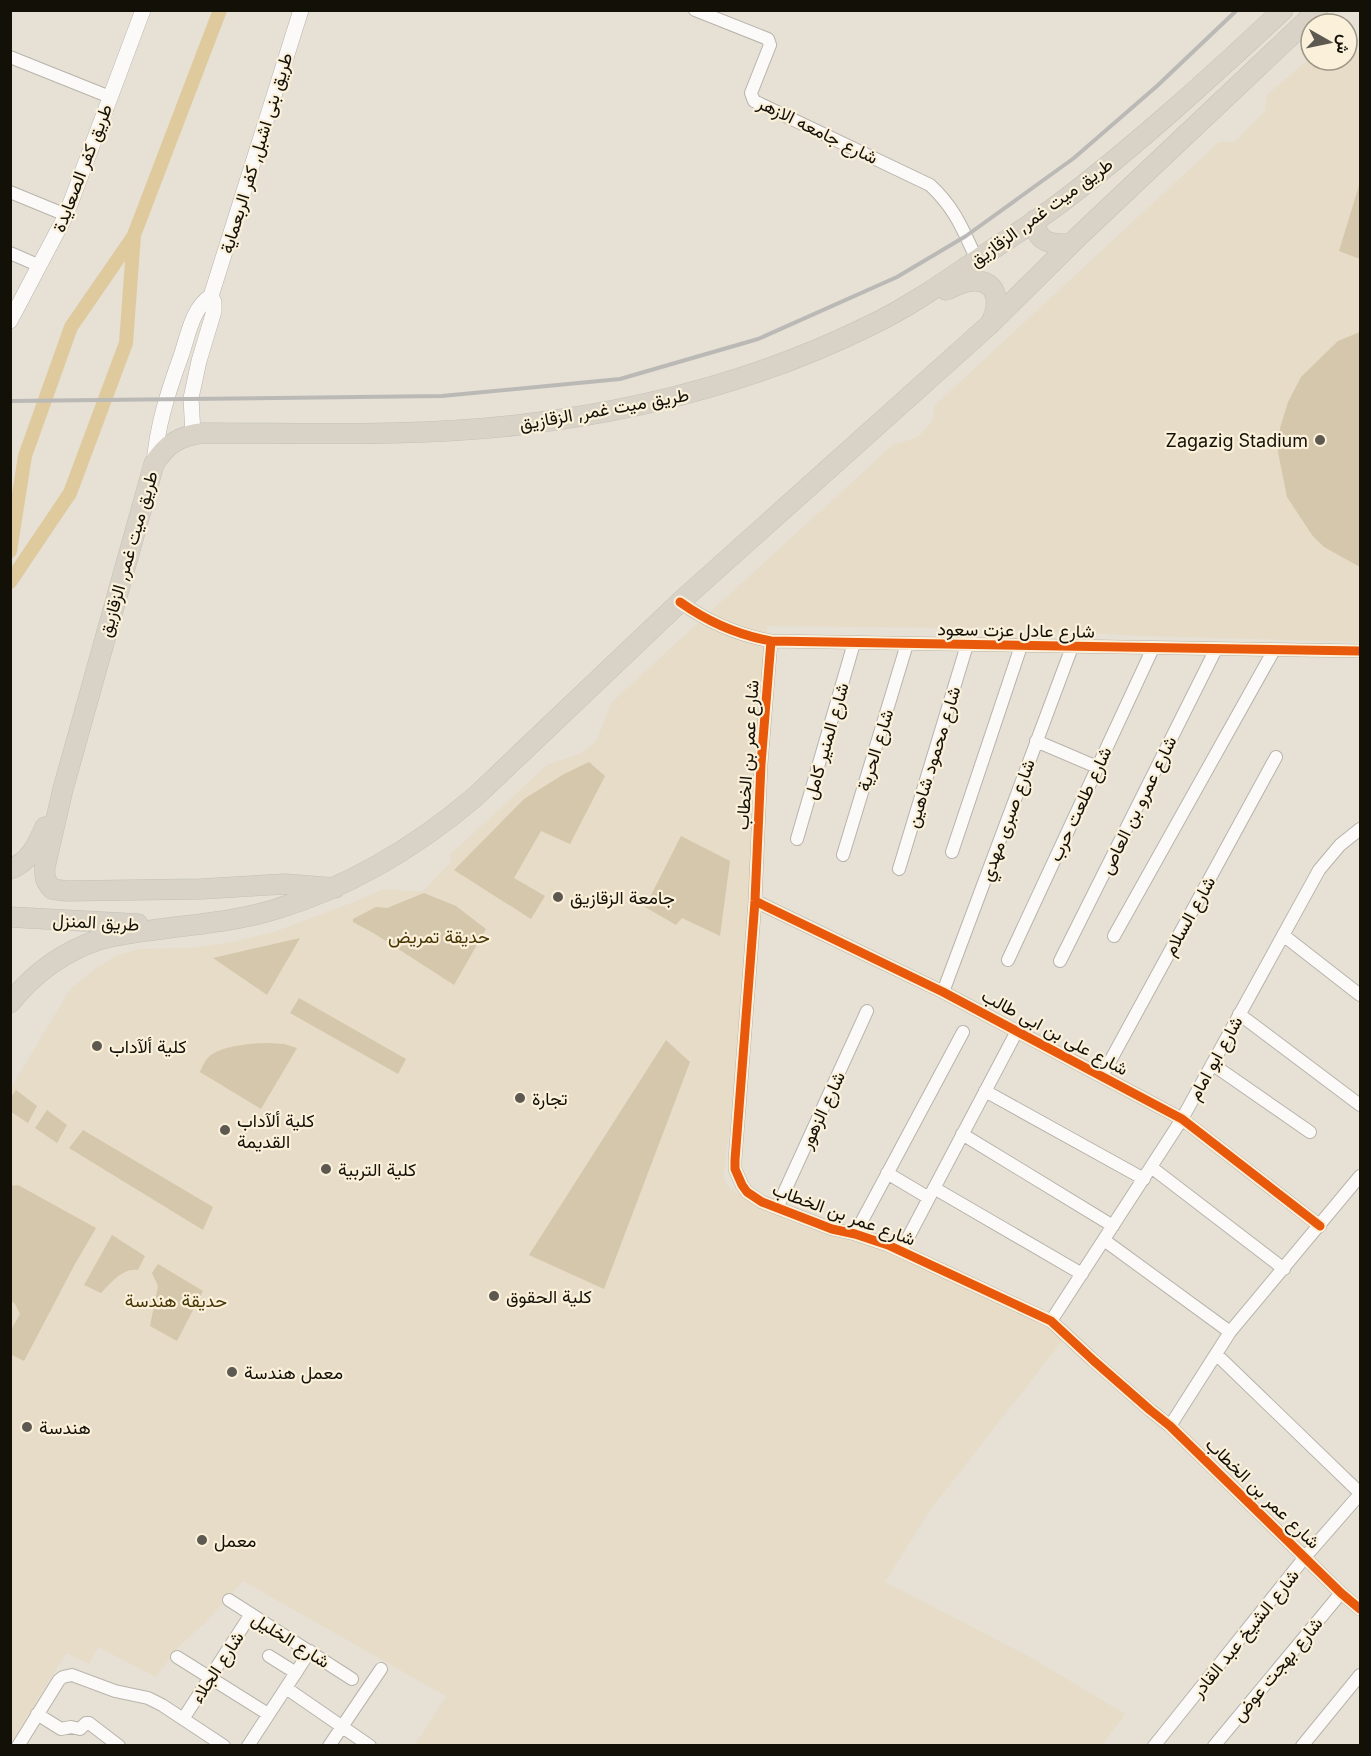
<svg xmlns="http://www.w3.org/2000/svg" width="1371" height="1756" font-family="Inter,Vazirmatn,sans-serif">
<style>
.built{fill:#e7dcc7}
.green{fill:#d4c7ac}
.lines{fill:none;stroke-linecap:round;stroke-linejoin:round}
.canal{stroke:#dfca9e;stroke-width:14}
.minor-casing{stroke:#b8b4ab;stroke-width:14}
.tertiary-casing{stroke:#b8b4ab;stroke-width:16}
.trunk-casing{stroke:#c2c0ba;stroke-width:21}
.minor{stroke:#fbfaf9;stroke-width:12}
.tertiary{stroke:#fbfaf9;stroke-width:15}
.trunk{stroke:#d8d3c6;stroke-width:20}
.rail{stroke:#bbb9b6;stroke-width:4}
.cycleway-casing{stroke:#fbf0da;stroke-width:13}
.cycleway{stroke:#e8590c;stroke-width:9}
.poi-dot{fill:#5d5950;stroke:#fbf0da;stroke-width:2}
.labels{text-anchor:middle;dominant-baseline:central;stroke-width:4.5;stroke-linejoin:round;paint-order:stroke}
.street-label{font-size:18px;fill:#131008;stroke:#fbf0da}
.poi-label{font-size:18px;fill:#131008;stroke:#fbf0da;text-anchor:start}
.park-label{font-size:18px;fill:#473504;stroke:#fbf0da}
</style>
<rect width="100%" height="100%" fill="#e6e0d5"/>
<!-- built -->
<path class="built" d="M 1347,47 L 1360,51 L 1360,642 L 1147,636 L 980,628 L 767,626 L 738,1065 L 723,1177 L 728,1186 L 748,1201 L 792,1222 L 828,1235 L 875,1246 L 1022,1313 L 1066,1336 L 931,1509 L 885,1582 L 1030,1657 L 1125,1714 L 1102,1745 L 415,1745 L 446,1696 L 243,1581 L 204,1624 L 178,1647 L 156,1677 L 98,1647 L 89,1664 L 66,1653 L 11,1743 L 11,1088 L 71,988 L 95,969 L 114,957 L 128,952 L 139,949 L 192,948 L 232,942 L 274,932 L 359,900 L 383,889 L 422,892 L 450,863 L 451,854 L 547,765 L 579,754 L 592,745 L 597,739 L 612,702 L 687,633 L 894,444 L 914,439 L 921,434 L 933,419 L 935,405 L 1219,142 L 1235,142 L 1265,111 L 1267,95 L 1311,57 L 1311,60 L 1347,60 Z"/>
<!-- green -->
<path class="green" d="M 1360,182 L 1360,259 L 1339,251 Z
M 1360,332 L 1360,567 L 1324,547 L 1312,535 L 1287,497 L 1278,452 L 1280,428 L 1288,402 L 1301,377 L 1338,341 Z
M 589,762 L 605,776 L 570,844 L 541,831 L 514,878 L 545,896 L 531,919 L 454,870 L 524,799 L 564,774 Z
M 681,836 L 730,861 L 720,936 L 682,918 L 676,925 L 645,907 Z
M 424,893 L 456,906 L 486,929 L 454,985 L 375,934 L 353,922 L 353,919 L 376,907 L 387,908 Z
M 300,938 L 267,995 L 213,958 Z
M 299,998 L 406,1059 L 398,1074 L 290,1013 Z
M 666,1040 L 690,1062 L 604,1289 L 529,1255 Z
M 267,1043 L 284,1044 L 297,1048 L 261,1109 L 200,1072 C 202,1068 204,1062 207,1059 C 216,1046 252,1043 267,1043 Z
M 16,1090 L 37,1106 L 28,1123 L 11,1112 L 11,1097 Z
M 47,1110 L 67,1125 L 57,1143 L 35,1128 Z
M 83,1130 L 213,1207 L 203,1230 L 69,1148 Z
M 18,1185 L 96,1228 L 75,1264 L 24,1361 L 10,1354 L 11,1330 L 20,1314 L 15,1304 L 10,1300 L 11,1186 Z
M 112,1235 L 145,1256 L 138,1270 C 122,1268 112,1282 101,1293 L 84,1285 Z
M 158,1264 L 203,1291 L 177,1341 L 150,1326 L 158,1286 L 152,1273 Z"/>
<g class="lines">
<!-- canal -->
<path class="canal" d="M 10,551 L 25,456 L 71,327 L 133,237
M 10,582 L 70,493 L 126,343 L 134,235 L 220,10"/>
<defs>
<path id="minor" d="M 695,10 L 768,39 L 770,45 L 751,93 L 754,101 L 930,185 C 955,208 963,230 977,260
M 10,57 L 110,97
M 10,192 L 66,215
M 10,253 L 40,266
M 680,602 C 708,622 738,635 771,641 L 1360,651
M 771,641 L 761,764 L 755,901 L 735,1160 L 735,1169 L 742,1185 L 747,1192 L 762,1202 L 832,1229 L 855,1234 L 888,1245 L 1051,1321 L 1094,1361 L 1150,1410 L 1170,1426 L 1341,1593 L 1360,1609
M 1036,741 L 1097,767
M 797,839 L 854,643
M 952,852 L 1021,646
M 843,855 L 907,644
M 899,869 L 967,645
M 755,901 L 943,992 L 1182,1119 L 1320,1226
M 1283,935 L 1360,995
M 1114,936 L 1274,650
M 1008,960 L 1153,648
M 1060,961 L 1216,649
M 943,992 L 1072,647
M 1239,1014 L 1360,1105
M 1212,1064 L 1310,1132
M 1102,1076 L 1276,757
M 985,1091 L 1144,1179
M 962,1134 L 1113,1226
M 1151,1167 L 1284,1269
M 887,1173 L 929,1198
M 934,1188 L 1082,1274
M 777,1208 L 867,1011
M 855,1234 L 963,1032
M 1104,1240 L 1230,1332
M 901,1251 L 1017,1031
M 1051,1321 L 1182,1119 L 1319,870 L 1340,845 L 1360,829
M 1216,1354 L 1360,1493
M 1170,1426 L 1230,1332 L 1360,1176
M 229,1600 L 352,1679
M 269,1656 L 296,1673
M 177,1657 L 268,1714
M 286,1688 L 370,1746
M 37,1714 L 61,1729 L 71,1727 L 80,1729 L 86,1723 L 89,1723 L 119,1746
M 183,1719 L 251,1614
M 18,1746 L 59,1680 L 63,1677 L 72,1675 L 115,1691 L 148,1698 L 162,1705 L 224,1746
M 248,1746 L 310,1651
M 329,1746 L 381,1669
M 1154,1746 L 1305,1557 L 1360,1494
M 1214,1746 L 1341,1593
M 1302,1746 L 1360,1675"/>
<path id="tertiary" d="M 211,296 L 301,10
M 10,321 L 66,215 L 143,10
M 193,434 L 191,398 L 199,361 L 214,311 L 214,302 L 211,296
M 154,464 C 157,426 168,392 181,356 C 188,336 192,308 211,296"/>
<path id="trunk" d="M 1035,220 C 1035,243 1054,246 1072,243
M 946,290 C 955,286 964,281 974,281 C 1000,280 1000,307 990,324
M 10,869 C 30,862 37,845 45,827
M 335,888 L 285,884 L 201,889 L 66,891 L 52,889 C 46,882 44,877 45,867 L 63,789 L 154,464 C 166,444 181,435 204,433 C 309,433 414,437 518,425 C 641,411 760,380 871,325 C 911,306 947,280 984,255 C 1009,238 1035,222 1059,204 C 1137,145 1211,77 1283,10
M 10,917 L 138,924
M 10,1003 C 33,974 63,952 98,940 C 118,934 140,932 161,929 C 199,924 236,921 273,910 C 347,888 416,847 475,797 L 680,602 L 988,326 L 1081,234 L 1318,10"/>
</defs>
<!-- minor casing -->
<use href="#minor" class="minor-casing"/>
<!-- tertiary casing -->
<use href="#tertiary" class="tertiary-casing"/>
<!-- trunk casing -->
<use href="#trunk" class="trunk-casing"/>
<!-- minor -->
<use href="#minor" class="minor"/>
<!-- tertiary -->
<use href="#tertiary" class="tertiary"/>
<!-- trunk -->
<use href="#trunk" class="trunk"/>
<!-- rail -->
<path class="rail" d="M 10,401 L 442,396 L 620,379 L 758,339 L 897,277 L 966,236 L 1074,158 L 1157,86 L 1237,10"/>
<defs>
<path id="cycleway" d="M 680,602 C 708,622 738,635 771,641 L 1360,651
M 771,641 L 761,764 L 755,901 L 735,1160 L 735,1169 L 742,1185 L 747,1192 L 762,1202 L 832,1229 L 855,1234 L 888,1245 L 1051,1321 L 1094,1361 L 1150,1410 L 1170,1426 L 1341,1593 L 1360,1609
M 755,901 L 943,992 L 1182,1119 L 1320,1226"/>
</defs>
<!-- cycleway casing -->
<use href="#cycleway" class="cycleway-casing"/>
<!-- cycleway -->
<use href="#cycleway" class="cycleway"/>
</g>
<!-- markers -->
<g class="poi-dot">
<circle cx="1320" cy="440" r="6"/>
<circle cx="558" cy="897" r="6"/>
<circle cx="97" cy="1046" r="6"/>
<circle cx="520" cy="1098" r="6"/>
<circle cx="225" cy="1130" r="6"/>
<circle cx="326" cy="1169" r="6"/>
<circle cx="494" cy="1296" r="6"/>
<circle cx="232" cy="1372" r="6"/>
<circle cx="27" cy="1427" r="6"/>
<circle cx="202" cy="1540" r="6"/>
</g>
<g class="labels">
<!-- street labels -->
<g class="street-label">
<text transform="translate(818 130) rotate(26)">شارع جامعه الازهر</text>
<text transform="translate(256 153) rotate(-73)">طريق بنى اشبل, كفر الربعماية</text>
<text transform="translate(82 168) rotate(-69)">طريق كفر الصعايدة</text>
<text transform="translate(1041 212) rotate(-36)">طريق ميت غمر, الزقازيق</text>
<text transform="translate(604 409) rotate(-10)">طريق ميت غمر, الزقازيق</text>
<text transform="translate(128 554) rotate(-74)">طريق ميت غمر, الزقازيق</text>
<text transform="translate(1016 630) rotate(1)">شارع عادل عزت سعود</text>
<text transform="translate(826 741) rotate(-74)">شارع المنير كامل</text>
<text transform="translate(875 750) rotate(-73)">شارع الحرية</text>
<text transform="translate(747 755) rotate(-86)">شارع عمر بن الخطاب</text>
<text transform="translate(933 757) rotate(-73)">شارع محمود شاهين</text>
<text transform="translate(1080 804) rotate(-65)">شارع طلعت حرب</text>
<text transform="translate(1138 805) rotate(-64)">شارع عمرو بن العاص</text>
<text transform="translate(1007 820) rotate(-70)">شارع صبرى مهدي</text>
<text transform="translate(1189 916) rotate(-61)">شارع السلام</text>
<text transform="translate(96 922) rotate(3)">طريق المنزل</text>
<text transform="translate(1055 1032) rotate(28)">شارع على بن ابى طالب</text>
<text transform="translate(1215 1058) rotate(-61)">شارع ابو امام</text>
<text transform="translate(822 1110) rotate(-65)">شارع الزهور</text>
<text transform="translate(844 1214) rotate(20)">شارع عمر بن الخطاب</text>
<text transform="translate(1263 1493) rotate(44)">شارع عمر بن الخطاب</text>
<text transform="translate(1245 1633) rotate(-51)">شارع الشيخ عبد القادر</text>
<text transform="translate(291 1640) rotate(32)">شارع الخليل</text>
<text transform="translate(217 1667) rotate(-57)">شارع الجلاء</text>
<text transform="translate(1277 1669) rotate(-50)">شارع بهجت عوض</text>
</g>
<!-- poi labels -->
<g class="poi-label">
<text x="1308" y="440" text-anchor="end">Zagazig Stadium</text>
<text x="570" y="897">جامعة الزقازيق</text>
<text x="109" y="1046">كلية ألآداب</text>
<text x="532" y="1098">تجارة</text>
<text x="237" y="1120">كلية ألآداب<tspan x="237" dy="21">القديمة</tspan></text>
<text x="338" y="1169">كلية التربية</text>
<text x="506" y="1296">كلية الحقوق</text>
<text x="244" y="1372">معمل هندسة</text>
<text x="39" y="1427">هندسة</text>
<text x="214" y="1540">معمل</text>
</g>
<!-- park labels -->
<g class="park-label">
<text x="439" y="936">حديقة تمريض</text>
<text x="176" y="1300">حديقة هندسة</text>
</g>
</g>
<!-- border -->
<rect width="1371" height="1756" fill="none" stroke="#131008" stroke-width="24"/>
<!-- north arrow -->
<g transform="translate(1329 42) rotate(99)"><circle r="28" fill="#fbf0da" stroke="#9e9686" stroke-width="1.5"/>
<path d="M0-4.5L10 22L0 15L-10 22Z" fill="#5d5950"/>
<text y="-9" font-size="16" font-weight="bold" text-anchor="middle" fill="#131008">ش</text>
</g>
</svg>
